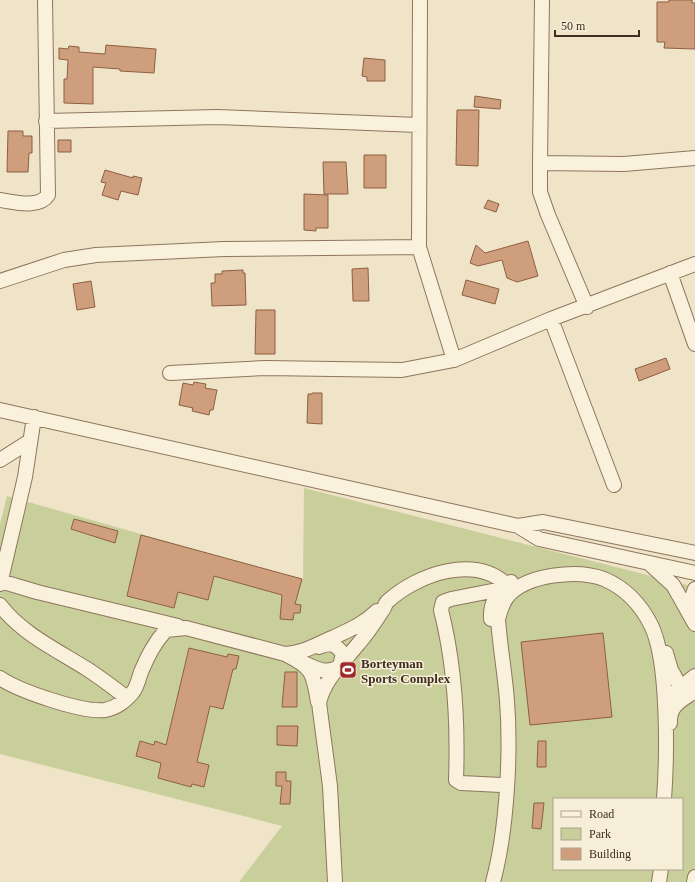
<svg xmlns="http://www.w3.org/2000/svg" width="695" height="882" font-family="'Times New Roman',serif">
<style>
.green{fill:#c9cf9b;fill-rule:evenodd}
.building{fill:#cf9f7d;stroke:#8d5f41}
.lines{fill:none;stroke-linecap:round;stroke-linejoin:round}
.minor-casing{stroke:#8d765c;stroke-width:16}
.minor{stroke:#faf1dc;stroke-width:14}
.labels{text-anchor:middle;dominant-baseline:central;stroke-width:3;stroke-linejoin:round;paint-order:stroke}
.poi-label{font-size:13px;font-weight:bold;fill:#3d2e20;stroke:#f7eed8;text-anchor:start}
</style>
<rect width="100%" height="100%" fill="#f0e4c8"/>
<!-- green -->
<path class="green" d="M 304,488 L 695,587 L 695,882 L 239,882 L 282,826 L 0,754 L 0,524 L 7,496 L 303,580 ZM 554,799 L 682,799 L 682,869 L 554,869 Z"/>
<!-- building -->
<path class="building" d="M 669,0 L 692,0 L 692,3 L 695,3 L 695,49 L 664,48 L 665,42 L 657,42 L 657,2 L 669,2 Z
M 106,45 L 156,49 L 154,73 L 120,71 L 120,69 L 93,67 L 93,104 L 64,103 L 64,79 L 67,79 L 68,60 L 59,59 L 59,48 L 68,49 L 69,46 L 79,47 L 79,52 L 105,54 Z
M 364,58 L 385,60 L 385,81 L 367,81 L 367,77 L 362,76 Z
M 475,96 L 501,100 L 500,109 L 474,107 Z
M 457,110 L 479,110 L 478,166 L 456,165 Z
M 8,131 L 23,131 L 23,136 L 32,136 L 32,153 L 29,153 L 28,172 L 7,172 Z
M 58,140 L 71,140 L 71,152 L 58,152 Z
M 364,155 L 386,155 L 386,188 L 364,188 Z
M 323,162 L 346,162 L 348,194 L 324,194 Z
M 105,170 L 133,178 L 133,176 L 142,178 L 138,195 L 121,191 L 118,200 L 102,195 L 106,183 L 101,182 Z
M 304,194 L 328,195 L 328,228 L 316,228 L 316,231 L 304,230 Z
M 488,200 L 499,204 L 496,212 L 484,208 Z
M 528,241 L 538,276 L 517,282 L 507,278 L 502,260 L 478,266 L 470,263 L 476,245 L 485,253 Z
M 368,268 L 369,301 L 353,301 L 352,269 Z
M 243,270 L 243,273 L 245,273 L 246,305 L 212,306 L 211,283 L 215,283 L 215,274 L 222,274 L 222,271 Z
M 466,280 L 499,289 L 495,304 L 462,295 Z
M 91,281 L 95,307 L 77,310 L 73,284 Z
M 256,310 L 275,310 L 275,354 L 255,354 Z
M 666,358 L 670,369 L 639,381 L 635,369 Z
M 194,382 L 206,384 L 205,388 L 217,390 L 213,410 L 210,410 L 209,415 L 192,411 L 193,408 L 179,405 L 183,383 L 193,385 Z
M 312,393 L 322,393 L 322,424 L 307,423 L 308,394 L 312,394 Z
M 74,519 L 118,531 L 115,543 L 71,529 Z
M 141,535 L 302,579 L 295,604 L 301,605 L 300,613 L 294,613 L 293,620 L 280,619 L 282,595 L 214,576 L 208,600 L 178,592 L 174,608 L 127,596 Z
M 603,633 L 612,717 L 530,725 L 521,642 Z
M 189,648 L 227,657 L 228,654 L 239,656 L 236,669 L 233,669 L 223,709 L 210,706 L 197,762 L 209,765 L 204,787 L 192,784 L 191,787 L 158,778 L 161,763 L 136,756 L 140,741 L 154,745 L 155,741 L 166,745 Z
M 285,672 L 297,672 L 297,707 L 282,707 Z
M 277,726 L 298,726 L 297,746 L 277,745 Z
M 538,741 L 546,741 L 546,767 L 537,767 Z
M 276,772 L 286,772 L 286,781 L 291,781 L 290,804 L 280,804 L 282,786 L 276,786 Z
M 534,803 L 544,803 L 541,829 L 532,828 Z"/>
<g class="lines">
<defs>
<path id="minor" d="M 420,0 L 419,247 L 454,360
M 542,0 L 540,163 L 624,164 L 695,158
M 46,121 L 217,117 L 418,125
M 540,163 L 540,192 L 548,215 L 587,307
M 0,200 C 14,202 39,209 48,195 L 45,0
M 670,273 L 695,344
M 0,281 L 64,260 L 96,255 L 224,249 L 419,247
M 551,319 L 614,485
M 170,373 L 265,368 L 402,370 L 454,360 L 551,319 L 695,264
M 0,410 L 518,526 L 539,539 L 695,573
M 0,460 L 30,441
M 518,526 L 543,522 L 695,553
M 650,564 L 673,585 L 695,624
M 0,581 L 37,592 L 178,626
M 0,584 L 25,477 L 34,417
M 0,605 C 22,634 57,650 87,669 C 101,678 114,688 127,698
M 692,618 L 691,600 L 695,589
M 491,619 C 490,602 497,592 511,582
M 666,653 L 671,670 L 686,697
M 285,654 C 304,653 315,645 332,638 C 349,630 364,624 377,611
M 304,663 C 317,669 327,675 340,666 L 343,654 C 336,644 330,642 319,647
M 0,678 C 19,691 83,713 105,710 C 117,708 125,701 133,692 C 137,687 139,678 141,672 C 148,656 154,643 166,630 L 186,628 L 285,654 C 313,668 313,672 318,702
M 674,693 L 695,676
M 670,723 C 669,705 682,700 695,691
M 501,785 L 461,783 L 456,780 C 458,724 455,665 441,610 L 443,602 L 451,599 L 502,589
M 335,882 L 330,786 L 319,703 C 324,679 344,662 359,643 C 368,633 375,622 382,611 C 385,608 385,603 388,601 C 418,574 475,554 507,585
M 493,882 C 507,830 511,754 507,701 C 505,674 500,647 498,619 C 500,611 502,604 507,597 C 526,574 578,569 604,579 C 625,588 641,605 651,625 C 669,661 667,758 664,799
M 659,882 L 661,869
M 694,882 L 695,877"/>
</defs>
<!-- minor casing -->
<use href="#minor" class="minor-casing"/>
<!-- minor -->
<use href="#minor" class="minor"/>
</g>
<!-- icons -->
<defs>
<symbol id="stadium-square" viewBox="-11 -11 22 22"><rect x="-9" y="-9" width="18" height="18" rx="4" fill="#9e2a2b" stroke="#f7eed8"/><path d="M0-5a6.5 5 0 1 0 0 10a6.5 5 0 1 0 0-10ZM-3.5-1.8h7v3.6h-7Z" fill="#fff"/></symbol>
</defs>
<g fill-rule="evenodd">
<use href="#stadium-square" x="338" y="660" width="20" height="20"/>
</g>
<g class="labels">
<!-- poi labels -->
<g class="poi-label">
<text x="361" y="663">Borteyman<tspan x="361" dy="15">Sports Complex</tspan></text>
</g>
</g>
<!-- legend -->
<rect x="553" y="798" width="130" height="72" fill="#f7eed8" stroke="#ada18e"/>
<rect x="561" y="811" width="20" height="6" fill="#faf1dc" stroke="#ada18e"/>
<text x="589" y="818" font-size="12" fill="#3d2e20">Road</text>
<rect x="561" y="828" width="20" height="12" fill="#c9cf9b" stroke="#ada18e"/>
<text x="589" y="838" font-size="12" fill="#3d2e20">Park</text>
<rect x="561" y="848" width="20" height="12" fill="#cf9f7d" stroke="#ada18e"/>
<text x="589" y="858" font-size="12" fill="#3d2e20">Building</text>
<!-- scale -->
<path d="M555 30v6h84v-6" fill="none" stroke="#3d2e20" stroke-width="2"/>
<text x="561" y="30" font-size="12" fill="#3d2e20" stroke="#f7eed8" stroke-width="3" paint-order="stroke">50 m</text>
</svg>
